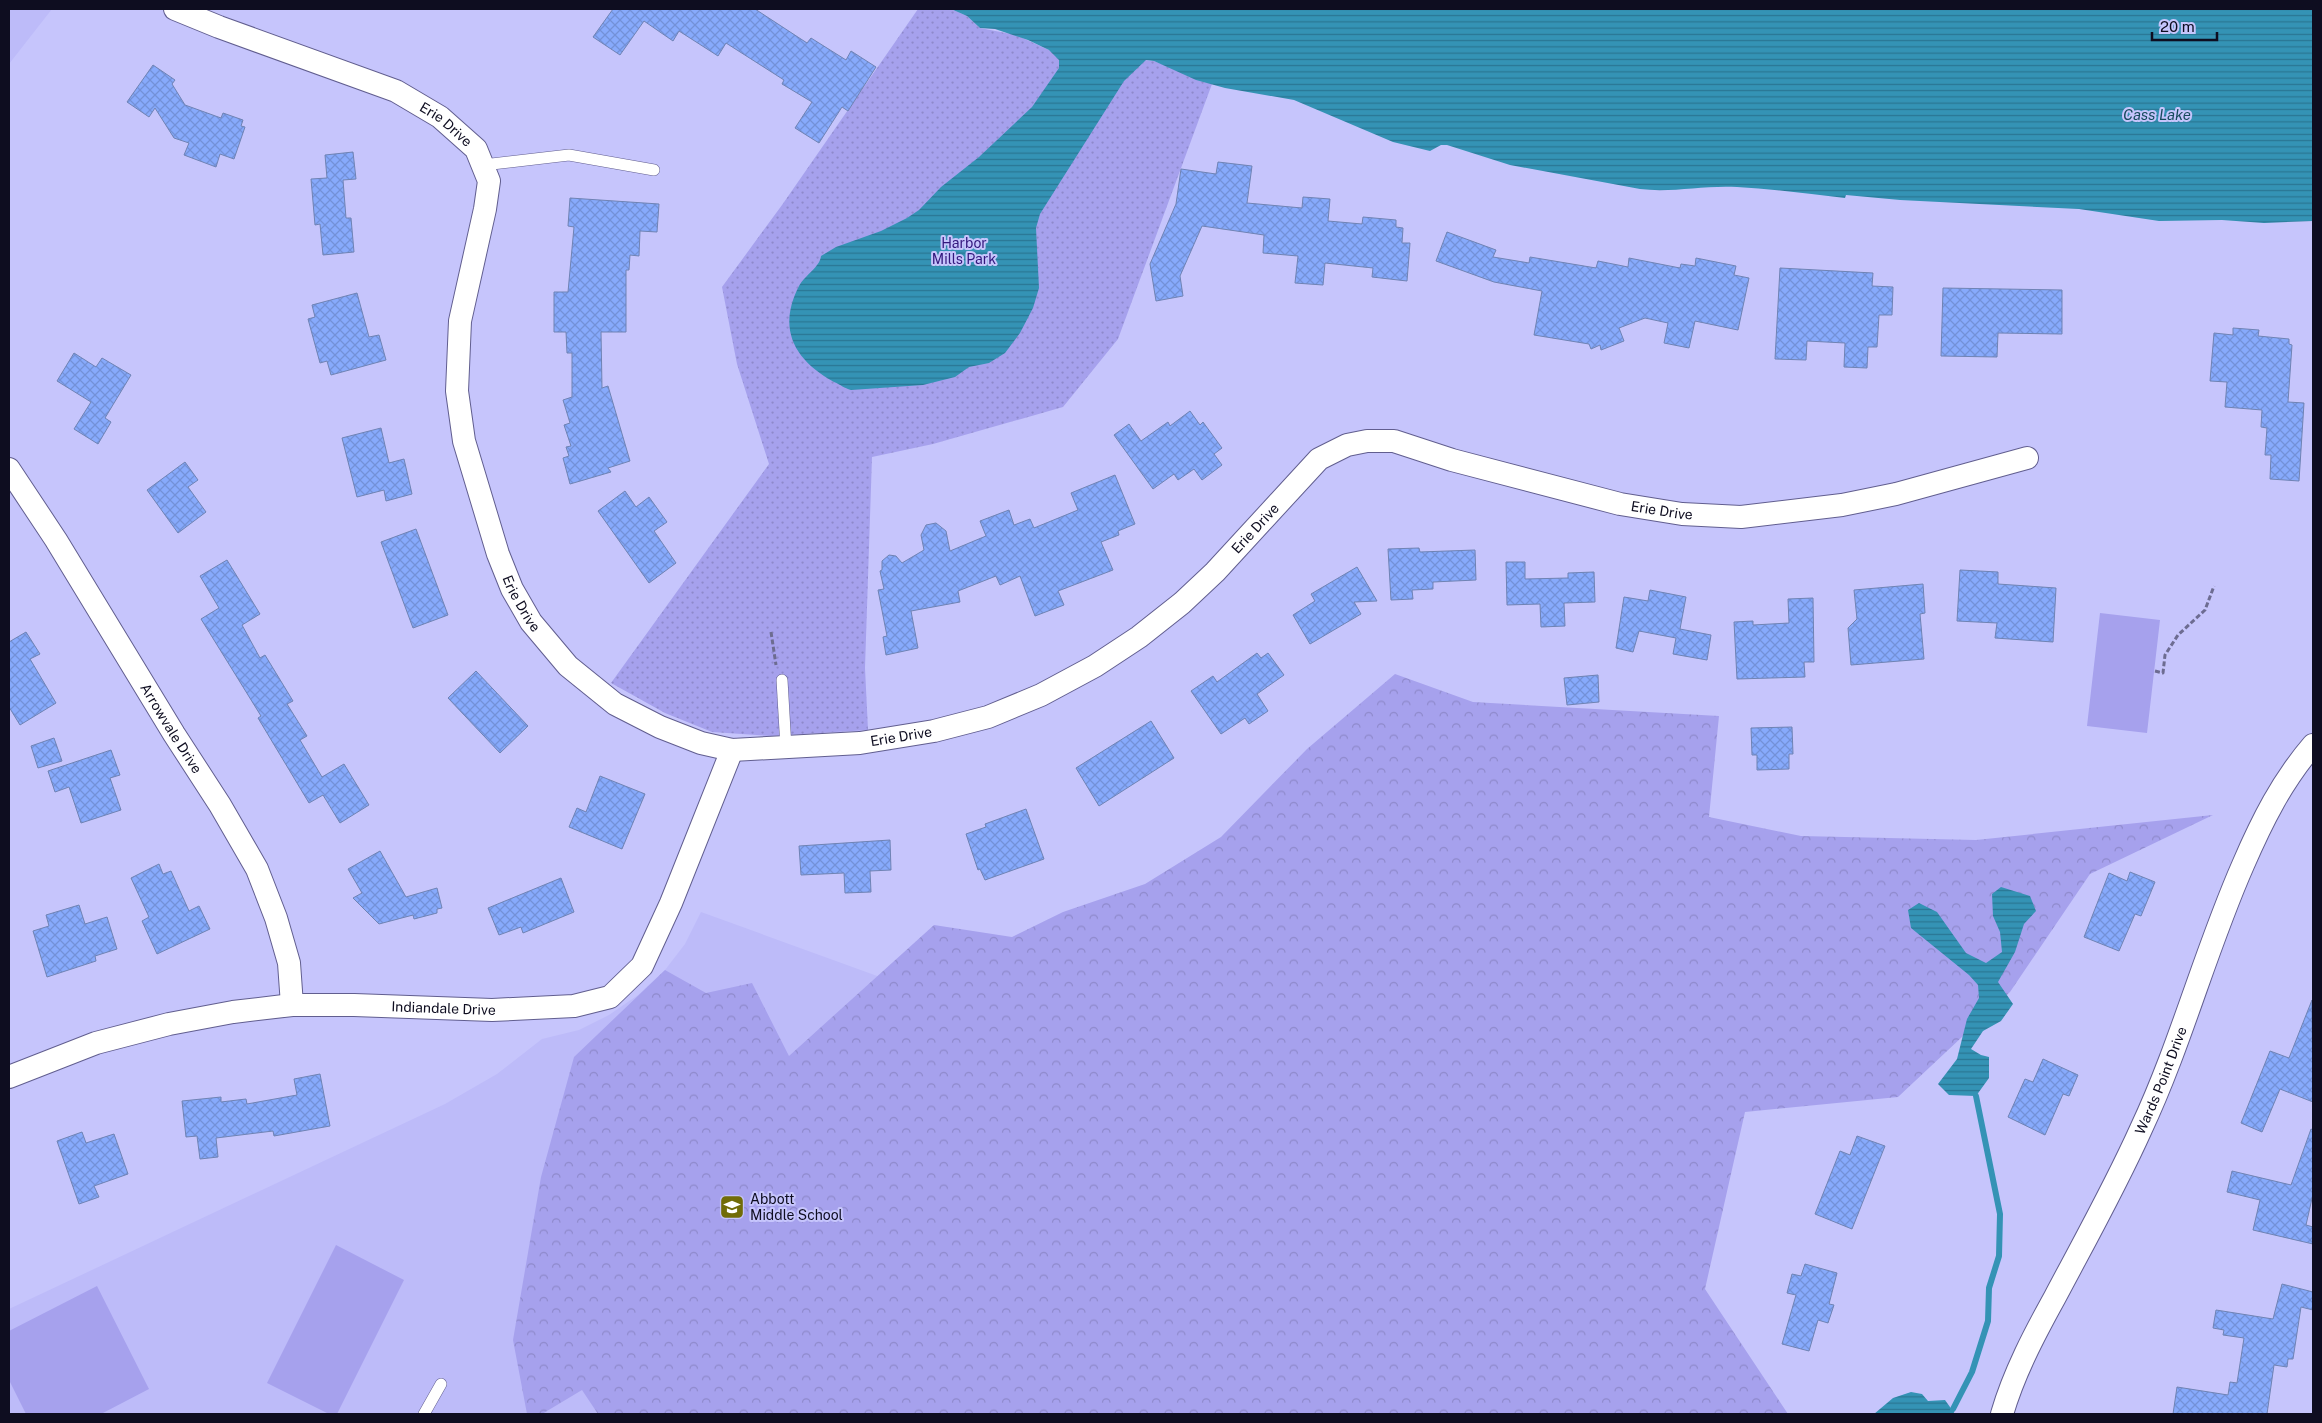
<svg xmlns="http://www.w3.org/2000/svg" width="2322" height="1423" font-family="'Public Sans',sans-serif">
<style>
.built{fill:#bdbbf9}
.green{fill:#a6a1ed}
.forest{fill:url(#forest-crowns)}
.park{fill:url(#park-dots)}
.water{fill:url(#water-rules)}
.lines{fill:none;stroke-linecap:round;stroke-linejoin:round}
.stream{stroke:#3493b5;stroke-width:6}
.building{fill:url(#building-cross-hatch);stroke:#6f83b4}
.service-casing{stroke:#615e8f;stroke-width:12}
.minor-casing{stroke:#615e8f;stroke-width:24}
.path{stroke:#6d6c91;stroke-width:3;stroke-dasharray:5 2.5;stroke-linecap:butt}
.service{stroke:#fff;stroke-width:11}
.minor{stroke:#fff;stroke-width:22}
.labels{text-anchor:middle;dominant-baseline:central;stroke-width:4;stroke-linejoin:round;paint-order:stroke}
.street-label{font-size:14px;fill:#0e0d20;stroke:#c6c5fc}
.park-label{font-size:14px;fill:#33187d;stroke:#c6c5fc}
.poi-label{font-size:14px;fill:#0e0d20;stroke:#c6c5fc;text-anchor:start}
.water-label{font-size:15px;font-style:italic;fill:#174b5d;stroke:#c6c5fc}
</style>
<defs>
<pattern id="forest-crowns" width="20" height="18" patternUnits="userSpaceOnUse" patternTransform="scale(1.25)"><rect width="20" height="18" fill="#a6a1ed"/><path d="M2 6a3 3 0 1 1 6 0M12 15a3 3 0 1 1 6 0" fill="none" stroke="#8e89cb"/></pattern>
<pattern id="park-dots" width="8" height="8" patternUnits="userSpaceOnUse" patternTransform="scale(1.25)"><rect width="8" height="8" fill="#a6a1ed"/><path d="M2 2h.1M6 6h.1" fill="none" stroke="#8e89cb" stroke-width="1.8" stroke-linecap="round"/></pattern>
<pattern id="water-rules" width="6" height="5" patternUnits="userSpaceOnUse" patternTransform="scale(1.25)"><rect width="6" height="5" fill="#3493b5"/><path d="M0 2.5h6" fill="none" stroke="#2a7693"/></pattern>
<pattern id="building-cross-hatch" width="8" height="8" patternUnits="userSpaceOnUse" patternTransform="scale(1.25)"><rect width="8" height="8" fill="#87aafc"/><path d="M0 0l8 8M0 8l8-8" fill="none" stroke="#7391d8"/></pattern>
</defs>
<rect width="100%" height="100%" fill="#c6c5fc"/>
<!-- built -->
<path class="built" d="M 9,9 L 52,9 L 9,64 Z
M 701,912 L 1233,1105 L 1250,1414 L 9,1414 L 9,1309 L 445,1104 L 497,1074 L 542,1039 L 579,1030 L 609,1015 L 638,995 L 665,970 L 685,944 Z"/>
<!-- green -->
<path class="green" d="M 2100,613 L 2160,620 L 2147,733 L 2087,726 Z
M 336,1245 L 404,1280 L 337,1414 L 329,1414 L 267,1383 Z
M 97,1286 L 149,1389 L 101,1414 L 26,1414 L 9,1380 L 9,1331 Z"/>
<!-- forest -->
<path class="forest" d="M 1395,674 L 1473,702 L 1719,716 L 1709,817 L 1801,836 L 1976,840 L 2213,815 L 2090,874 L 2010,992 L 1898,1097 L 1745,1112 L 1705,1289 L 1788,1414 L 598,1414 L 582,1390 L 542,1414 L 527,1414 L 513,1340 L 541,1177 L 574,1057 L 665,970 L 706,993 L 752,983 L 789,1056 L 934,925 L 1012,937 L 1063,912 L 1145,884 L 1221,837 L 1307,749 Z"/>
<!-- park -->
<path class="park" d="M 918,9 L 951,9 L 967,16 L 980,28 L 1016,35 L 1049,50 L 1154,61 L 1212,84 L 1118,339 L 1063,407 L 933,444 L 872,457 L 865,668 L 868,730 L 771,736 L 712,732 L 665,713 L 611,683 L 769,464 L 737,364 L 722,287 L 782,205 Z"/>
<!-- water -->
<path class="water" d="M 951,9 L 2313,9 L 2313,221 L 2264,223 L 2222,220 L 2159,221 L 2079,209 L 1900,200 L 1846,195 L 1845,198 C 1809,194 1773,189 1737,187 C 1704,185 1672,193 1640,189 L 1510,165 L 1447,145 L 1441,145 L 1430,151 L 1393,142 L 1294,100 L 1225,88 L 1196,80 L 1154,61 L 1146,60 L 1124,81 L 1040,214 L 1036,228 L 1039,288 L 1033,308 L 1020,333 L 1005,353 L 989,363 L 969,367 L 955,377 L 923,385 L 851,390 C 844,388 841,385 834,382 C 794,360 777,329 799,286 C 805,275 820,267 821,256 L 836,247 L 881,231 L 907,218 L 919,210 L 941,187 L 979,157 L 1032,107 L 1059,68 L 1059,60 L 1049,50 L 1028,40 L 995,29 L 980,28 L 967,16 Z
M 2001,887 L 2030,896 L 2036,911 L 2024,924 L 2015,952 L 1998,982 L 2013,1004 L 2001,1021 L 1983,1031 L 1971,1049 L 1981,1055 L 1989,1057 L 1989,1078 L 1976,1096 L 1949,1095 L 1938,1084 L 1957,1059 L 1967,1019 L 1979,998 L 1978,985 L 1969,975 L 1911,928 L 1908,910 L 1919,903 L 1937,912 L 1966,953 L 1986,963 L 2002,952 L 2000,932 L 1993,916 L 1992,894 Z
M 1911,1392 L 1922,1394 L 1928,1401 L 1945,1400 L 1955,1414 L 1874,1414 L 1893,1398 Z"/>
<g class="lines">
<!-- stream -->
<path class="stream" d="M 1953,1409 L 1972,1372 L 1988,1321 L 1989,1288 L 1999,1256 L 2000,1214 L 1976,1096"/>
</g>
<!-- building -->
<path class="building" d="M 613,9 L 755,9 L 807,43 L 811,38 L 846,60 L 851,51 L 876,67 L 848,111 L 842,107 L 819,143 L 795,128 L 812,102 L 782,84 L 784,80 L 726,43 L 718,56 L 679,31 L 673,41 L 644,21 L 620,55 L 593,37 Z
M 153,65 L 175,80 L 172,84 L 185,105 L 221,118 L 223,113 L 243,120 L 241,126 L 245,127 L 234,159 L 220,154 L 216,167 L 184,155 L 189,143 L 174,138 L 155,108 L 149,117 L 127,102 Z
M 353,152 L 356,179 L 343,180 L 346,218 L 351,218 L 354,252 L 323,255 L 320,224 L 315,225 L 311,179 L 327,178 L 325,155 Z
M 1218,162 L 1252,166 L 1247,203 L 1302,208 L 1303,197 L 1330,199 L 1328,221 L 1362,224 L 1363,217 L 1396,220 L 1396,227 L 1403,228 L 1402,243 L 1410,243 L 1407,281 L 1372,277 L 1373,268 L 1325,263 L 1323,285 L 1295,283 L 1298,256 L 1263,253 L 1264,235 L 1202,226 L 1180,276 L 1183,296 L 1156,301 L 1150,264 L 1176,204 L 1181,169 L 1216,174 Z
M 570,198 L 659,204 L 657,232 L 640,231 L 639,256 L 630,255 L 629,270 L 626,270 L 626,332 L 601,332 L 602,388 L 608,386 L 630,461 L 608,468 L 611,472 L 570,484 L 563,458 L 569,456 L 566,447 L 571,446 L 564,425 L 570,423 L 563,400 L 572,397 L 572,353 L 567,353 L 566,332 L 554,332 L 554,292 L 568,292 L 574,227 L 568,226 Z
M 1447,232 L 1496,250 L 1493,257 L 1529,263 L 1530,257 L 1596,268 L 1598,261 L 1628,267 L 1629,258 L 1680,268 L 1681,264 L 1695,266 L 1696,258 L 1736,266 L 1734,275 L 1749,278 L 1738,330 L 1695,321 L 1689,348 L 1664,343 L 1668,323 L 1645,318 L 1619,328 L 1624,341 L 1601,350 L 1600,345 L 1591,349 L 1589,344 L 1534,335 L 1542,291 L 1494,282 L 1436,261 Z
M 1780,268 L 1873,273 L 1872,286 L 1893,287 L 1892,315 L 1879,315 L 1877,347 L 1868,347 L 1867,368 L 1844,367 L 1845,343 L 1807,341 L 1806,360 L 1775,359 Z
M 1943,288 L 2062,290 L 2062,334 L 1998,333 L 1997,357 L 1941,356 Z
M 357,293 L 369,337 L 379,335 L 386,360 L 331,375 L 327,361 L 320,363 L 308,319 L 315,317 L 312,305 Z
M 2233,328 L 2259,330 L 2258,336 L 2289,339 L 2289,344 L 2292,345 L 2288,402 L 2304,403 L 2299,481 L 2270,479 L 2271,455 L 2265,455 L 2267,428 L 2261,427 L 2262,410 L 2225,407 L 2227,382 L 2210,381 L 2214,333 L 2233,335 Z
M 74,353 L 96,367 L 102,358 L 131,375 L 105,418 L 111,422 L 98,444 L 74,429 L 91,402 L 57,381 Z
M 1190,411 L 1200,425 L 1203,422 L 1222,448 L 1214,454 L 1222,465 L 1202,480 L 1194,469 L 1178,480 L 1174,474 L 1153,489 L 1114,435 L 1129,424 L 1141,441 L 1168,422 L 1170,426 Z
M 381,428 L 389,463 L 404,459 L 412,494 L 386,501 L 384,490 L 357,497 L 342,438 Z
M 185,462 L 198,480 L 188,487 L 206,512 L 178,533 L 147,490 Z
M 1115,475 L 1135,524 L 1118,531 L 1119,535 L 1101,542 L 1113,570 L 1058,591 L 1064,605 L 1035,616 L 1020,576 L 1000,585 L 996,576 L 958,591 L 960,602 L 911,611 L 918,648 L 886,655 L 883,637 L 887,636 L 878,590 L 884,589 L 880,571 L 882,570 L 882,561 L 889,555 L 896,556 L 902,563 L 924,550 L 921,535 L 926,525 L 936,523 L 946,531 L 950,551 L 986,536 L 980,521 L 1009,510 L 1014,525 L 1030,519 L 1034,528 L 1078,510 L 1071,493 Z
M 625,491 L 636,507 L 649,497 L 667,522 L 654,531 L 676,563 L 649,583 L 598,511 Z
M 416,529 L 448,615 L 413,628 L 381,542 Z
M 1419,548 L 1420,552 L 1475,550 L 1476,580 L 1433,582 L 1433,589 L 1412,590 L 1413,599 L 1391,600 L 1388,549 Z
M 227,560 L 260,614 L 242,625 L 260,658 L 265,655 L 293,701 L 287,704 L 307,736 L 300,740 L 322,777 L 344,764 L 369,805 L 340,823 L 323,795 L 309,803 L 258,718 L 261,716 L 201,619 L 219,608 L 200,576 Z
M 1506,562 L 1525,562 L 1525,579 L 1568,578 L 1568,573 L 1594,572 L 1595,602 L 1564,603 L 1565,626 L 1541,627 L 1540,604 L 1507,605 Z
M 1357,567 L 1377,601 L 1354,602 L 1361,614 L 1310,644 L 1293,615 L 1315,601 L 1311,594 Z
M 1960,570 L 1998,572 L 1998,584 L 2056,588 L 2053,642 L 1995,638 L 1997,623 L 1957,621 Z
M 1923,584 L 1925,613 L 1920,614 L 1924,659 L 1851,665 L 1848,628 L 1857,619 L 1854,590 Z
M 1650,590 L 1686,597 L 1680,629 L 1711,635 L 1707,660 L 1673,654 L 1676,638 L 1639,631 L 1633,652 L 1616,648 L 1624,597 L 1648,601 Z
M 1813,598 L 1814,662 L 1804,662 L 1805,677 L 1737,679 L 1734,622 L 1753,621 L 1753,625 L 1789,623 L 1788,599 Z
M 26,632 L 40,654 L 30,659 L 56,703 L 20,725 L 9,707 L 9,642 Z
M 1257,653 L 1261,658 L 1268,653 L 1284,675 L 1257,694 L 1268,711 L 1249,724 L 1245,718 L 1221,734 L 1191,691 L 1213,676 L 1217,682 Z
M 476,671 L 528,726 L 500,753 L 448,698 Z
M 1598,675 L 1599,702 L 1567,705 L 1564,678 Z
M 1151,721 L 1174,758 L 1099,806 L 1076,768 Z
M 1792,727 L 1793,754 L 1789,754 L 1789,769 L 1757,770 L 1757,755 L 1752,755 L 1751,728 Z
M 54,738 L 62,761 L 38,768 L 31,746 Z
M 111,750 L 120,775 L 110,778 L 121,810 L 81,823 L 69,787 L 55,792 L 48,771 Z
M 600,776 L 645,794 L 622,849 L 569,827 L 577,808 L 586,812 Z
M 1026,809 L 1044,859 L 985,880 L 980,869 L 978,870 L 966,834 L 986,827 L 985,824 Z
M 890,840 L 891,870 L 870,871 L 871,892 L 845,893 L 844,873 L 801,875 L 799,846 Z
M 380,851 L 406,897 L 437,888 L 442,908 L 437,909 L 437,913 L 414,919 L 413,915 L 379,924 L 353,898 L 362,893 L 348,869 Z
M 159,864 L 163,874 L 171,871 L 189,911 L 199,906 L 210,929 L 157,954 L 142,921 L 149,917 L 131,878 Z
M 2130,872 L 2155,882 L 2141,916 L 2135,914 L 2119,951 L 2084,937 L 2109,873 L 2127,881 Z
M 561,878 L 574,912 L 523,933 L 521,927 L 499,935 L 488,908 Z
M 79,905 L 85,924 L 107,917 L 117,949 L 95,956 L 96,961 L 47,977 L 33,931 L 49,926 L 46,915 Z
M 2312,1000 L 2313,1102 L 2280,1089 L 2262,1132 L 2241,1123 L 2270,1051 L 2289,1058 Z
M 2043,1059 L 2078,1075 L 2069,1096 L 2063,1094 L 2045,1135 L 2008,1117 L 2025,1079 L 2033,1082 Z
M 320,1074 L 330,1126 L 274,1136 L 273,1131 L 216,1138 L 218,1157 L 200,1159 L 197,1136 L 186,1137 L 182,1101 L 221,1097 L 221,1102 L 246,1099 L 247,1104 L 297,1095 L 294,1079 Z
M 2311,1129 L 2313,1130 L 2313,1194 L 2306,1225 L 2313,1227 L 2313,1244 L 2253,1230 L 2260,1200 L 2227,1192 L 2232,1171 L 2291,1185 Z
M 82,1132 L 86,1143 L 114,1134 L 128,1174 L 94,1186 L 99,1197 L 79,1204 L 57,1141 Z
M 1857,1136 L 1885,1146 L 1852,1229 L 1815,1214 L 1840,1151 L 1850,1155 Z
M 1805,1264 L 1837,1273 L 1829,1304 L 1834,1305 L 1828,1323 L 1818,1320 L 1809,1351 L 1782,1344 L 1796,1295 L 1787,1293 L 1792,1274 L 1801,1276 Z
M 2282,1284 L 2313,1292 L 2313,1310 L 2301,1307 L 2293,1359 L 2288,1359 L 2287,1367 L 2274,1365 L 2267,1414 L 2173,1414 L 2177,1387 L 2228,1395 L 2230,1382 L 2237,1383 L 2244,1338 L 2223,1335 L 2224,1330 L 2213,1328 L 2216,1310 L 2273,1319 Z"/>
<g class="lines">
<defs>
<path id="service" d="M 483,165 L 569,155 L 654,170
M 782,680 L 786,748
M 424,1414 L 441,1384"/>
<g id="minor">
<path id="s1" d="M 175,9 L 219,27 L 396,91 L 440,117 L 476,149 L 489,181 L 485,209 L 460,321 L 457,391 L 464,441 L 498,554 L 512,589 L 531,622 L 568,666 L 615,704 L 660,727 L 701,743 L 732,750 L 860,743 L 934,731 L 988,717 L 1041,695 L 1095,666 L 1139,637 L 1182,603 L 1215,572 L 1319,459 L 1347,445 L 1367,441 L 1394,441 L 1452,460 L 1620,504 L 1682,514 L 1741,517 L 1842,505 L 1896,494 L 2027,458"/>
<path id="s2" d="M 9,469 L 56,540 L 174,734 L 220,805 L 257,869 L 276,918 L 289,963 L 292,1005"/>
<path id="s3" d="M 9,1077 L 96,1043 L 169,1024 L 233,1012 L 292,1005 L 354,1005 L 492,1010 L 574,1006 L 610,997 L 642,966 L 671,903 L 732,750"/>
<path id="s4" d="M 2002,1414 C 2014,1373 2034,1335 2055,1297 C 2084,1242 2115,1187 2141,1129 C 2181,1044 2205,951 2243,865 C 2262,821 2282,781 2313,745"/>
</g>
</defs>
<!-- service casing -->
<use href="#service" class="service-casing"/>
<!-- minor casing -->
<use href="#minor" class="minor-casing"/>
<!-- path -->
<path class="path" d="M 771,632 L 776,665
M 2155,671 L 2163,673 L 2165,655 L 2178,635 L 2205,610 L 2214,586"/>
<!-- service -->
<use href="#service" class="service"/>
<!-- minor -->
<use href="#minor" class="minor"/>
</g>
<!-- icons -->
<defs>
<symbol id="school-square" viewBox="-11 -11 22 22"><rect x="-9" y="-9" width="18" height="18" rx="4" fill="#716c08" stroke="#c6c5fc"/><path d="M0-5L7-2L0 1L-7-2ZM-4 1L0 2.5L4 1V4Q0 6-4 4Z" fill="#fff"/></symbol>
</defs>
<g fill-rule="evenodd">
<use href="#school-square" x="718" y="1193" width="28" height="28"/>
</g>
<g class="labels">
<!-- street labels -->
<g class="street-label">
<text stroke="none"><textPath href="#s1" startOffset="296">Erie Drive</textPath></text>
<text stroke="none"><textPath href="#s1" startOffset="2111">Erie Drive</textPath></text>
<text stroke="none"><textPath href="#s1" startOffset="1661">Erie Drive</textPath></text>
<text stroke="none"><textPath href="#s1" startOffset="806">Erie Drive</textPath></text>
<text stroke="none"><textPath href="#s2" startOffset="306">Arrowvale Drive</textPath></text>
<text stroke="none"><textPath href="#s1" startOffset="1241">Erie Drive</textPath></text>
<text stroke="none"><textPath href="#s3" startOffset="445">Indiandale Drive</textPath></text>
<text stroke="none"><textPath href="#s4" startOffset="370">Wards Point Drive</textPath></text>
</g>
<!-- park labels -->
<g class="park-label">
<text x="964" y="243">Harbor<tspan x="964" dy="16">Mills Park</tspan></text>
</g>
<!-- poi labels -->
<g class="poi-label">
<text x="750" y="1199">Abbott<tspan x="750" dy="16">Middle School</tspan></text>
</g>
<!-- water labels -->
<g class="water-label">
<text x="2157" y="114">Cass Lake</text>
</g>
</g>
<!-- border -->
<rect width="2322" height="1423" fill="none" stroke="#0e0d20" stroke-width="20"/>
<!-- scale -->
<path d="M2152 32v8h65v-8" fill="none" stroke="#0e0d20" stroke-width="2.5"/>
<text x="2160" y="32" font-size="15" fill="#0e0d20" stroke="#c6c5fc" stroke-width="4" paint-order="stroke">20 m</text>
</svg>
